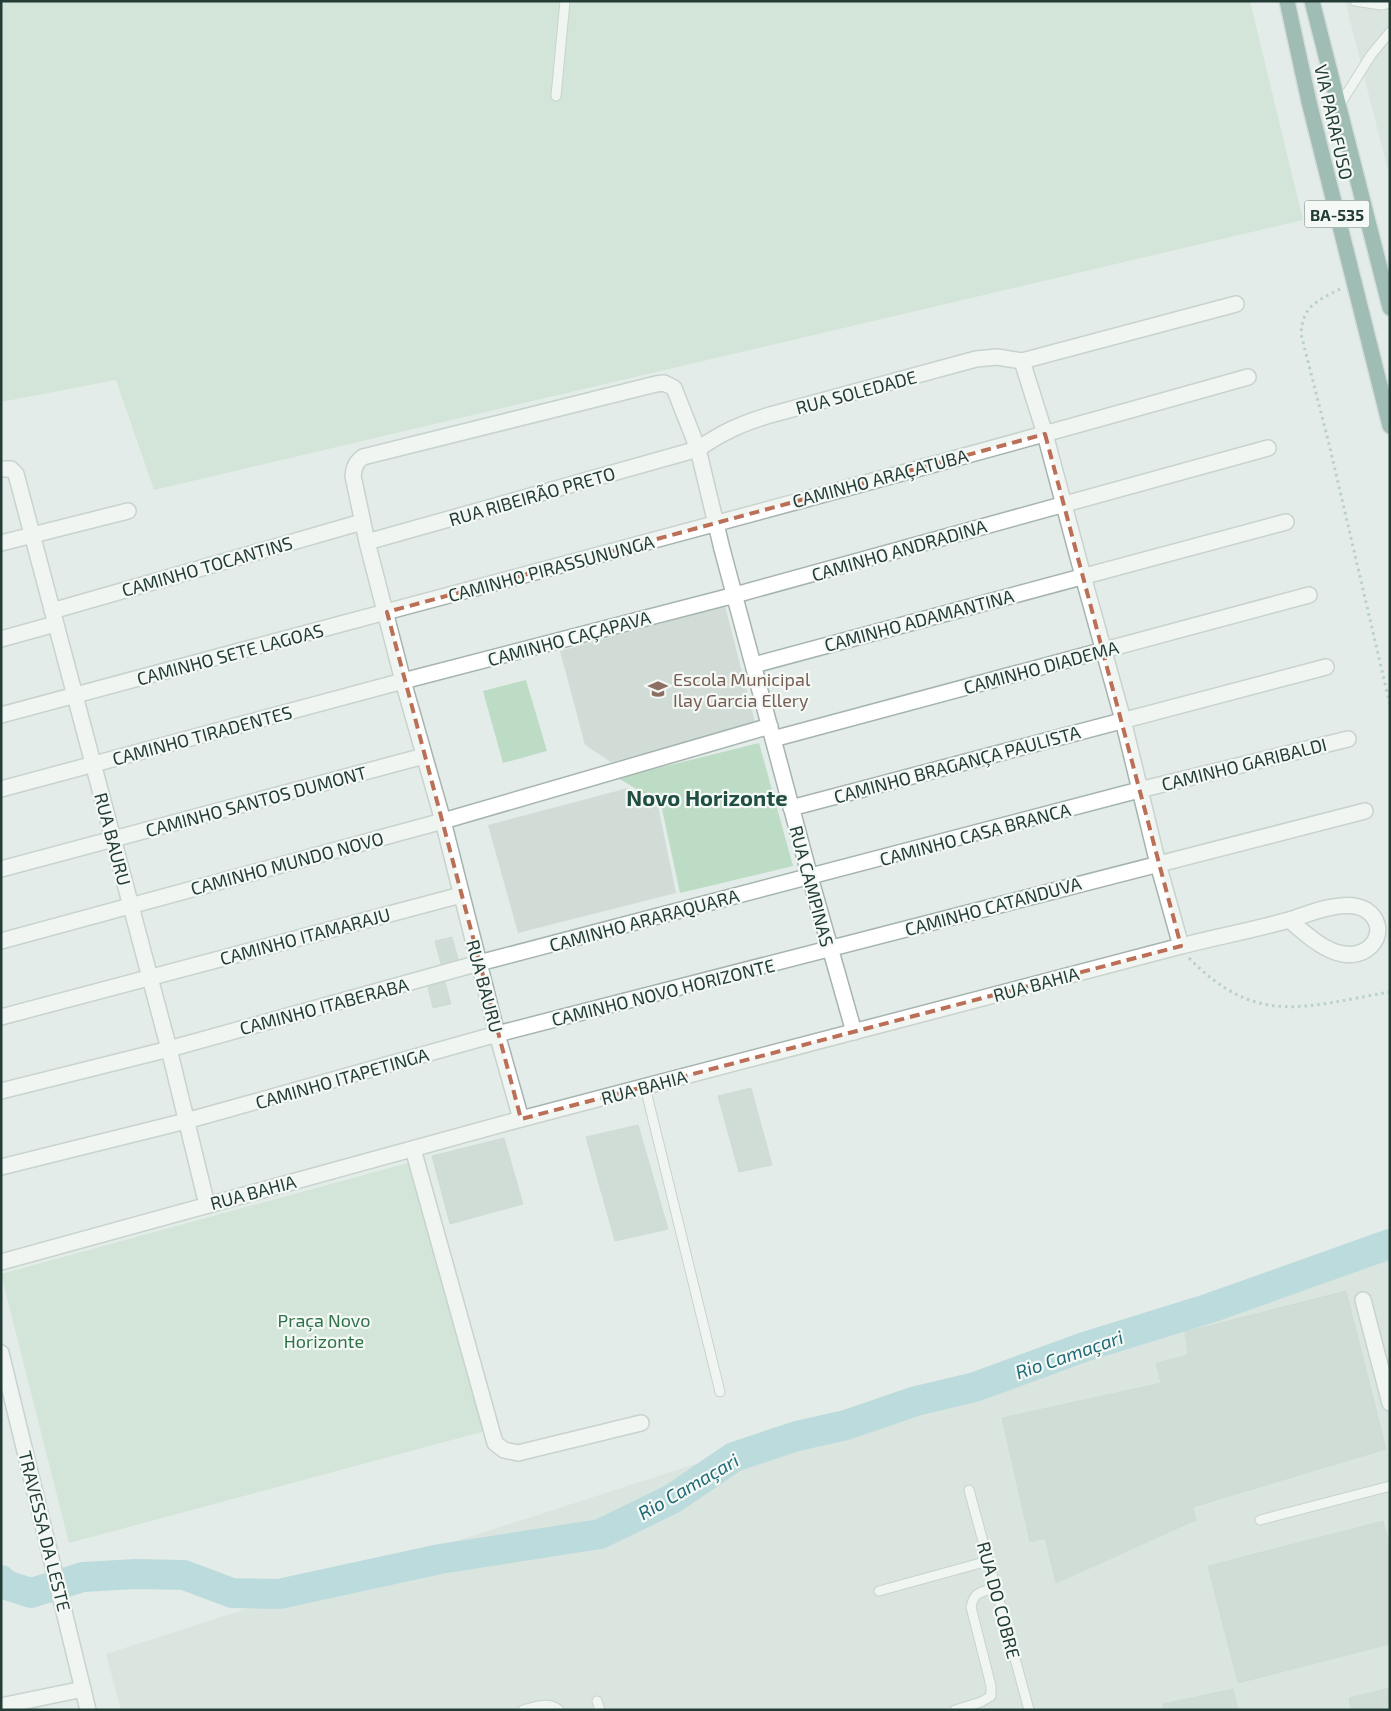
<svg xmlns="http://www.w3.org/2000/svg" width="1391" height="1711" font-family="'Exo 2',sans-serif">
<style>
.built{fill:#d1dcd7}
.green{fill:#bddcc5}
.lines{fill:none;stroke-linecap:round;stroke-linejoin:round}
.river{stroke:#8dc6cf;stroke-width:30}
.building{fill:#b8c7c1;stroke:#b6c6bf}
.service-casing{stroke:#a6b4af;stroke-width:11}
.minor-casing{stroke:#a6b4af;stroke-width:18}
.tertiary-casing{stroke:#a6b4af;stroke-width:18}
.trunk-casing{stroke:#c1c9c7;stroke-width:18}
.path{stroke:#85afa1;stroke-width:3;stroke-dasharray:2.5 4;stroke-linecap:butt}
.service{stroke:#fff;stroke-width:9}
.minor{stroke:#fff;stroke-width:15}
.tertiary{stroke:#fff;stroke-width:15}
.trunk{stroke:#4c8476;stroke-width:15}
.marked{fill:none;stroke:#ba6f56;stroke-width:4;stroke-dasharray:10 6;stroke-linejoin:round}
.labels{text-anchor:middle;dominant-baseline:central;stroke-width:4.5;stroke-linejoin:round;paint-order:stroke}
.shield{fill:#f4f9f6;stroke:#627570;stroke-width:1}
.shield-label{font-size:16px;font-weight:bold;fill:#233d36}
.street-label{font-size:18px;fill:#233d36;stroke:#f4f9f6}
.education-label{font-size:18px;fill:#785e54;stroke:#f4f9f6;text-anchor:start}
.park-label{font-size:18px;fill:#2f7248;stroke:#f4f9f6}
.water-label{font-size:19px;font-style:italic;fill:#206a77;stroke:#f4f9f6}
.district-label{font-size:22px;font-weight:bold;fill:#204e42;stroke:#f4f9f6}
</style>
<rect width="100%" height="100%" fill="#e3ece8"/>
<!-- built -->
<path class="built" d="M 1345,1 L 1390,1 L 1390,179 Z
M 725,606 L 756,726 L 611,762 L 585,745 L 560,651 Z
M 628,788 L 658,806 L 676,893 L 518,933 L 488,825 Z
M 1390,1240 L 1390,1710 L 121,1710 L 106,1654 Z"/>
<!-- green -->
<path class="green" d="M 1,1 L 1250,1 L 1303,220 L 154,490 L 116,380 L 1,402 Z
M 526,680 L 547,751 L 503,763 L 483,691 Z
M 759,743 L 793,866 L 680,893 L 661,804 L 618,778 Z
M 422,1159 L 500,1427 L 69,1543 L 1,1274 Z"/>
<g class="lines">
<!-- river -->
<path class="river" d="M 1,1580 L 6,1585 L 31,1593 L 83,1577 L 136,1574 L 184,1575 L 232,1593 L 279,1594 L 440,1559 L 600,1534 L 672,1499 L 734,1457 L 797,1436 L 846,1425 L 916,1401 L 975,1387 L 1084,1347 L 1210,1308 L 1390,1244"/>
</g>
<!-- building -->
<path class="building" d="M 452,937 L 458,959 L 441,964 L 435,941 Z
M 445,982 L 451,1004 L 433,1008 L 428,987 Z
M 751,1088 L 772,1165 L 739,1172 L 718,1096 Z
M 638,1125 L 668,1229 L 615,1241 L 586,1137 Z
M 504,1138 L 523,1204 L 450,1224 L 432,1156 Z
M 1346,1291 L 1386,1449 L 1193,1507 L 1196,1520 L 1056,1583 L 1045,1538 L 1030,1542 L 1002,1418 L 1161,1383 L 1156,1363 L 1188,1355 L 1185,1332 Z
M 1383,1521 L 1390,1547 L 1390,1644 L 1238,1683 L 1208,1566 Z
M 1390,1688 L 1390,1710 L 1351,1710 L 1349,1698 Z
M 1233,1689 L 1238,1710 L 1163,1710 L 1163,1704 Z"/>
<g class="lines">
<defs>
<path id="service" d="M 1355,1 L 1381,5 L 1390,3
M 556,96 L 565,1
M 1339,106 L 1371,55 L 1390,32
M 645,1087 L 720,1392
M 969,1490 L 1029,1710
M 1260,1520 L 1390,1486
M 879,1591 L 988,1561
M 597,1701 L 600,1710
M 523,1710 C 536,1707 548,1701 559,1710
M 955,1710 L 981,1702 L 991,1696 L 991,1686 L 971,1607 C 974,1591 982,1592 996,1588"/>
<path id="minor" d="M 1022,361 L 1045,434 L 1083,576 L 1123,720 L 1158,864 L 1181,946
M 1,469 L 11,469 L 16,474 L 169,1049 L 207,1205
M 367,542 L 698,449 C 723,432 740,424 770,415 L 976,359 L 997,357 L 1022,361 L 1236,304
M 1,543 L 128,511
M 52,611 L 362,522
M 1,639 L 55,624
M 754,665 L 1286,522
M 1,715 C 417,603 834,494 1248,377
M 773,739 L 1309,595
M 1,789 L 403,681 L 735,595 L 1268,448
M 791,808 L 1326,667
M 1,869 L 424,756
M 1,941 L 443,821 L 770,726
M 1,1017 L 461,895
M 1,1091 L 169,1049 L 479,963 L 1139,790 L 1348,739
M 521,1119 L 497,1034 L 443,821 L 403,681 L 367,542 L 353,476 C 354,467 356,462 363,457 L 656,384 L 664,383 L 674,388 L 698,449 L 722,549 L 810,877 L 854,1032
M 413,1149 L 495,1443 L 504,1450 L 518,1453 L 641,1423
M 1,1167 L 186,1121 L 497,1034 L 1365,811
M 1363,1300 L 1390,1403
M 1,1706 L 83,1689"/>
<path id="tertiary" d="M 1,1262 L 521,1119 L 1181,946 C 1217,937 1253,930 1289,920 C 1303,916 1318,909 1333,907 C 1343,905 1356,904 1366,910 C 1391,927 1373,959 1343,954 C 1323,951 1304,932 1289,920
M 1,1353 L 88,1710"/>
<path id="trunk" d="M 1287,1 L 1309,102 L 1390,426
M 1312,1 L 1390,308"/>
</defs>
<!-- service casing -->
<use href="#service" class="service-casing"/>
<!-- minor casing -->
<use href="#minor" class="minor-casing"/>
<!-- tertiary casing -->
<use href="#tertiary" class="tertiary-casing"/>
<!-- trunk casing -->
<use href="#trunk" class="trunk-casing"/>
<!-- path -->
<path class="path" d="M 1340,289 C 1317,301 1303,305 1301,334 L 1330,448 L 1390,705
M 1189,958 C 1257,1028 1306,1006 1390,992"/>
<!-- service -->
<use href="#service" class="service"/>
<!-- minor -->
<use href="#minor" class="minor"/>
<!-- tertiary -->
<use href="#tertiary" class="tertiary"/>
<!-- trunk -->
<use href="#trunk" class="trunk"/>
</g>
<!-- marked area -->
<path d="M0 0H1391V1711H0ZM 1045,434 L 1181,946 L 521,1119 L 387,612 Z" fill="#e3ece8" fill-opacity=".55" fill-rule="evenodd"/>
<path class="marked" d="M 1045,434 L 1181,946 L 521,1119 L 387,612 Z"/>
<!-- icons -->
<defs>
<symbol id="school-bare" viewBox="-9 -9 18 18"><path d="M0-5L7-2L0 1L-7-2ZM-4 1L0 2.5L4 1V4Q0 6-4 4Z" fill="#8d6e63" stroke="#f4f9f6" stroke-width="2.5" paint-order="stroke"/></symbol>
</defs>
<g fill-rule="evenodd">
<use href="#school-bare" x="644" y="675" width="28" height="28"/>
</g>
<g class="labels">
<!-- shield labels -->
<rect class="shield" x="1304.5" y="200.5" width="65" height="27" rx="4"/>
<g class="shield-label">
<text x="1337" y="214">BA-535</text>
</g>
<!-- street labels -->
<g class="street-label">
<text transform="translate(1334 122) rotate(77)">VIA PARAFUSO</text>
<text transform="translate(856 392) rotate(-15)">RUA SOLEDADE</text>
<text transform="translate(880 478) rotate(-15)">CAMINHO ARAÇATUBA</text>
<text transform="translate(532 496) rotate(-16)">RUA RIBEIRÃO PRETO</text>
<text transform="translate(899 550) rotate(-16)">CAMINHO ANDRADINA</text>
<text transform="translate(207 566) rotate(-16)">CAMINHO TOCANTINS</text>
<text transform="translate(551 568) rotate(-15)">CAMINHO PIRASSUNUNGA</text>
<text transform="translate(919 620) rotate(-15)">CAMINHO ADAMANTINA</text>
<text transform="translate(569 638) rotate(-15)">CAMINHO CAÇAPAVA</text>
<text transform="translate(230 654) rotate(-15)">CAMINHO SETE LAGOAS</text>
<text transform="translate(1041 667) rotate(-15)">CAMINHO DIADEMA</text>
<text transform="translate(202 735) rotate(-15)">CAMINHO TIRADENTES</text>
<text transform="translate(957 764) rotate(-15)">CAMINHO BRAGANÇA PAULISTA</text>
<text transform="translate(1244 764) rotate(-14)">CAMINHO GARIBALDI</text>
<text transform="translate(256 801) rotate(-15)">CAMINHO SANTOS DUMONT</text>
<text transform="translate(975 834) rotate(-15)">CAMINHO CASA BRANCA</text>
<text transform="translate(113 839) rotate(75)">RUA BAURU</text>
<text transform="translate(287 863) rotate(-15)">CAMINHO MUNDO NOVO</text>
<text transform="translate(812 886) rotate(75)">RUA CAMPINAS</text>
<text transform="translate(993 906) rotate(-15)">CAMINHO CATANDUVA</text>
<text transform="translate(644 920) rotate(-15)">CAMINHO ARARAQUARA</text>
<text transform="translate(305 936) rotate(-15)">CAMINHO ITAMARAJU</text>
<text transform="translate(1036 984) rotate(-15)">RUA BAHIA</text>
<text transform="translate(485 986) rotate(75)">RUA BAURU</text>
<text transform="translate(663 992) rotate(-14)">CAMINHO NOVO HORIZONTE</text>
<text transform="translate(324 1006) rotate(-15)">CAMINHO ITABERABA</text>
<text transform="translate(342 1078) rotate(-16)">CAMINHO ITAPETINGA</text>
<text transform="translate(644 1087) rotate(-15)">RUA BAHIA</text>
<text transform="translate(253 1192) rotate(-15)">RUA BAHIA</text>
<text transform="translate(45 1531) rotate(76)">TRAVESSA DA LESTE</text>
<text transform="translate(999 1600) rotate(75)">RUA DO COBRE</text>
</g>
<!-- education labels -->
<g class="education-label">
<text x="673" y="679">Escola Municipal<tspan x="673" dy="21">Ilay Garcia Ellery</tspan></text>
</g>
<!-- park labels -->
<g class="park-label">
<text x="324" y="1320">Praça Novo<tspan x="324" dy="21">Horizonte</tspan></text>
</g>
<!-- water labels -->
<g class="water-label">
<text transform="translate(1069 1354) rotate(-19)">Rio Camaçari</text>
<text transform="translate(688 1486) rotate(-30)">Rio Camaçari</text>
</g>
<!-- district labels -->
<g class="district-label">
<text x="707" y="797">Novo Horizonte</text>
</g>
</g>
<!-- border -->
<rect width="1391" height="1711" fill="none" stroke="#233d36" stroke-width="5"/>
</svg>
